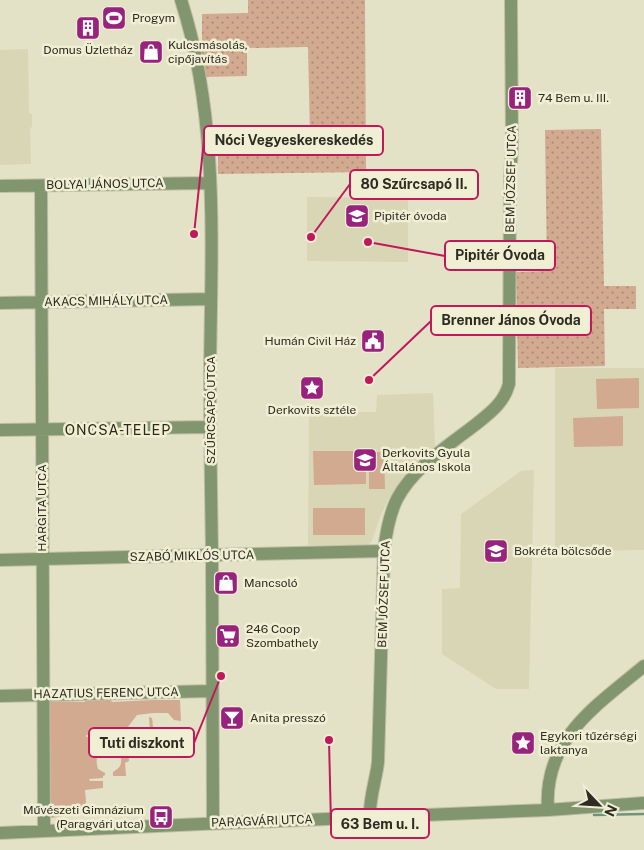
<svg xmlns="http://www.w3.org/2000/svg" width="644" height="850" font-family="'Public Sans',sans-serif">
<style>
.built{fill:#d8d6b4}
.grass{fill:#d1aa90}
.park{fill:url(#park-dots)}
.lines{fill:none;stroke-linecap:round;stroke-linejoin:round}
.stream{stroke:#6e9579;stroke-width:2.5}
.minor-casing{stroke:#bfbea6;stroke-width:14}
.minor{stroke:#81956e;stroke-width:12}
.labels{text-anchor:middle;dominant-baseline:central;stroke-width:5;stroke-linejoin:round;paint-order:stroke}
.poi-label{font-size:12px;fill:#2d2c22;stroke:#f0efd4;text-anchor:start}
.street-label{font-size:12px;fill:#2d2c22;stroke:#f0efd4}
.neighbourhood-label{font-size:14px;letter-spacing:1px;fill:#2c2a15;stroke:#f0efd4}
.leader{fill:none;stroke:#c2185b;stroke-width:2}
.callout-dot{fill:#c2185b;stroke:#f0efd4;stroke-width:2}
.callout{fill:#f0efd4;stroke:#c2185b;stroke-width:2}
.callout-label{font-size:14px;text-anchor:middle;font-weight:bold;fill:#2d2c22}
</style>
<defs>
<pattern id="park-dots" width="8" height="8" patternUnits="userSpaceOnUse" patternTransform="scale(1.25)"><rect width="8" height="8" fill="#d1aa90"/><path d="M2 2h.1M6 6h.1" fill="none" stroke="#aa8b75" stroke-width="1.8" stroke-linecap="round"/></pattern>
</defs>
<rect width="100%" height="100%" fill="#e3e2c7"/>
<!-- built -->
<path class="built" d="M 28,49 L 29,113 L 32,114 L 32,127 L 30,128 L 31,164 L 0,165 L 0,50 Z
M 307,197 L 408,198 L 408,262 L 307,261 L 307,242 L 316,241 L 316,234 L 307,234 Z
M 555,368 L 644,368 L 644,550 L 555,551 Z
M 433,393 L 435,449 L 409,471 L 389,498 L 380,517 L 372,541 L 368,545 L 308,545 L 309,412 L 376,412 L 377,395 Z
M 534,470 L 529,689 L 496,689 L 442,654 L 442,589 L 460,588 L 461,514 L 521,471 Z"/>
<!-- grass -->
<path class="grass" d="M 639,378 L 639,408 L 597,409 L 596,379 Z
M 623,416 L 623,446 L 574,447 L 573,418 Z
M 313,451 L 366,451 L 366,484 L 314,485 Z
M 369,452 L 384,452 L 385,489 L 369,489 Z
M 313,508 L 365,508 L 365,535 L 313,535 Z
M 85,700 L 111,700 L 112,702 L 153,700 L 180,700 L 181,721 L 174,720 L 168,713 L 153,713 L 137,715 L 124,732 L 86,735 L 86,737 L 124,734 L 127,736 L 129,761 L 125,763 L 126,776 L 113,776 L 113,772 C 118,769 122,766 121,759 C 120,740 90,744 98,769 L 105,773 L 105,775 L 103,776 L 103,778 L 89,779 L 90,781 L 103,781 L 103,788 L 85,790 L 87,813 L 50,818 L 49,701 L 85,702 Z
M 149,717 L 152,718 C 153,722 152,726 154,730 C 156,734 161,734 164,736 C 167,738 167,740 168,743 C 169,756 160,758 150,758 L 150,757 L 154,756 L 153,743 L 155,742 L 154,731 L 150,731 Z"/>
<!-- park -->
<path class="park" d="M 248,0 L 365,0 L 366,172 L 218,174 L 218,137 L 310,135 L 308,47 L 247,48 L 247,76 L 202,77 L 202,14 L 248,13 Z
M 601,129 L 604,286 L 636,286 L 636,309 L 604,309 L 605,366 L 518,368 L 516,272 L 547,271 L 545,130 Z"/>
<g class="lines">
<!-- stream -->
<path class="stream" d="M 594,815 L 644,814"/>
<defs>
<path id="minor" d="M 181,0 C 220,121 211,250 210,375 C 210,434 211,494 212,553 C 212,643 212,733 213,823
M 0,186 L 210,183
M 41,186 L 44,831
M 0,303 L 211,299
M 0,430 L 210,427
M 0,560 L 384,551
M 0,696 L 212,691
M 548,810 C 543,739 596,706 644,666
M 370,816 C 369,799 376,780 378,762 L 384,551 C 386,533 389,515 397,499 C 413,468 449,445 475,425 C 490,413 504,403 509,384 L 510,178 L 512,147 L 511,0
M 0,833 L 202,824 L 548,810 L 644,803"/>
</defs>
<!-- minor casing -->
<use href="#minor" class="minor-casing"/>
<!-- minor -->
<use href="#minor" class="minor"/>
</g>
<!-- icons -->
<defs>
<symbol id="stadium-square" viewBox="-11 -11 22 22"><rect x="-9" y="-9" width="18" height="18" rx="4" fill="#98227d" stroke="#f0efd4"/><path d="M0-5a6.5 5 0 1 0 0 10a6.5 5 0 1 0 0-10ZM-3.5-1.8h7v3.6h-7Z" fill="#fff"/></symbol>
<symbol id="building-square" viewBox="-11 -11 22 22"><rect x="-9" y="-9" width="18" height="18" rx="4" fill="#98227d" stroke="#f0efd4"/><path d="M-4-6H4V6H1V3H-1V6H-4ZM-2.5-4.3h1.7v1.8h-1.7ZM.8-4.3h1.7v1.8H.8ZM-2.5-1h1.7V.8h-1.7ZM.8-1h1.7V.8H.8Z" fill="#fff"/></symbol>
<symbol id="shop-square" viewBox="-11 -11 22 22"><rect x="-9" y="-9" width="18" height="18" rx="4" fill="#98227d" stroke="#f0efd4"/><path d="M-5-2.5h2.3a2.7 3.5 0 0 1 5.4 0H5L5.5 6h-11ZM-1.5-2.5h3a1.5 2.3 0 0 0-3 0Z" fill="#fff"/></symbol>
<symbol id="school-square" viewBox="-11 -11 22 22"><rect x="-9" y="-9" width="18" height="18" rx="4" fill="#98227d" stroke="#f0efd4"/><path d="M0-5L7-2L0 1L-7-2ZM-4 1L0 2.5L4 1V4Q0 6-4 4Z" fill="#fff"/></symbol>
<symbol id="civic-square" viewBox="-11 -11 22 22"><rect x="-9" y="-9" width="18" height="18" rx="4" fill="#98227d" stroke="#f0efd4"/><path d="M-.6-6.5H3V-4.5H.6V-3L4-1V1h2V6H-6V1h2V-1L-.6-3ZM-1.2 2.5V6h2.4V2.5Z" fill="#fff"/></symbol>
<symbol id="sight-square" viewBox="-11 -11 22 22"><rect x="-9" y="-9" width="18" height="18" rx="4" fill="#98227d" stroke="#f0efd4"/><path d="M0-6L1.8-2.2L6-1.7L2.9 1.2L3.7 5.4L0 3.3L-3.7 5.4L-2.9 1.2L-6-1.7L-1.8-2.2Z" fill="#fff"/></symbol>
<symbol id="supermarket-square" viewBox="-11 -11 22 22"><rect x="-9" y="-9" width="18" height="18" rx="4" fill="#98227d" stroke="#f0efd4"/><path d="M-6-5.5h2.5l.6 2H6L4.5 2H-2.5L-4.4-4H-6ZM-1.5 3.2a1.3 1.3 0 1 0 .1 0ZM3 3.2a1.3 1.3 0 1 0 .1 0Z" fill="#fff"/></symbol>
<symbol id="bar-square" viewBox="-11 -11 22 22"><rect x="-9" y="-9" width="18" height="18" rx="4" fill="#98227d" stroke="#f0efd4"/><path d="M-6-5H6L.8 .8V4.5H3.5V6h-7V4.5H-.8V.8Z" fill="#fff"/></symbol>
<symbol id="bus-square" viewBox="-11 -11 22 22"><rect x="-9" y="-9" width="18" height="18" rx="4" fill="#98227d" stroke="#f0efd4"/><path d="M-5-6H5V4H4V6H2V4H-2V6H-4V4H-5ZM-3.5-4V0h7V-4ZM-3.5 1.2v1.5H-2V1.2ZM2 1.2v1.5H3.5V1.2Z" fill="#fff"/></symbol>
</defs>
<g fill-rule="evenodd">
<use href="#stadium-square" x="100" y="4" width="28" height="28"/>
<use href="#building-square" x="74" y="14" width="28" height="28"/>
<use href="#shop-square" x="137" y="38" width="28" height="28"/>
<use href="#building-square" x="506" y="84" width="28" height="28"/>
<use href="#school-square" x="343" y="202" width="28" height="28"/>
<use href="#civic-square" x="359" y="327" width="28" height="28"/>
<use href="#sight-square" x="298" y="374" width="28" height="28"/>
<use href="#school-square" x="351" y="446" width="28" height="28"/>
<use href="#school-square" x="482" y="537" width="28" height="28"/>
<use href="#shop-square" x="212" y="569" width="28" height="28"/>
<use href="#supermarket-square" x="214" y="622" width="28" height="28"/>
<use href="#bar-square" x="218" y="704" width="28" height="28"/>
<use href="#sight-square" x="509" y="729" width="28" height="28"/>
<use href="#bus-square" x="147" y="803" width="28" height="28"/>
</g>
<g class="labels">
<!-- poi labels -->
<g class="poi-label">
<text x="132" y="18">Progym</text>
<text x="168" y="45">Kulcsmásolás,<tspan x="168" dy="14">cipőjavítás</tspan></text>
<text x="88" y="50" text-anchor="middle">Domus Üzletház</text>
<text x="538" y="98">74 Bem u. III.</text>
<text x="374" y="216">Pipitér óvoda</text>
<text x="356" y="341" text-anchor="end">Humán Civil Ház</text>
<text x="312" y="410" text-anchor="middle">Derkovits sztéle</text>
<text x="382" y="453">Derkovits Gyula<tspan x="382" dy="14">Általános Iskola</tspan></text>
<text x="514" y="551">Bokréta bölcsőde</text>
<text x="244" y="583">Mancsoló</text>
<text x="246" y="629">246 Coop<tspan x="246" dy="14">Szombathely</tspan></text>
<text x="250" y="718">Anita presszó</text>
<text x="540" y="736">Egykori tűzérségi<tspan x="540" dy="14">laktanya</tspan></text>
<text x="144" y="810" text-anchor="end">Művészeti Gimnázium<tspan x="144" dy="14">(Paragvári utca)</tspan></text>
</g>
<!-- street labels -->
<g class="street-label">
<text transform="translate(511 179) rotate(-89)">BEM JÓZSEF UTCA</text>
<text transform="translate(105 184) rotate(-1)">BOLYAI JÁNOS UTCA</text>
<text transform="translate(106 301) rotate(-1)">AKACS MIHÁLY UTCA</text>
<text transform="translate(211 410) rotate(-90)">SZŰRCSAPÓ UTCA</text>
<text transform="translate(42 508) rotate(-90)">HARGITA UTCA</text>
<text transform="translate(192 556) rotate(-1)">SZABÓ MIKLÓS UTCA</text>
<text transform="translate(384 594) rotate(-88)">BEM JÓZSEF UTCA</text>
<text transform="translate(106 693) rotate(-1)">HAZATIUS FERENC UTCA</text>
<text transform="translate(262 821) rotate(-2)">PARAGVÁRI UTCA</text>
</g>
<!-- neighbourhood labels -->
<g class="neighbourhood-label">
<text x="118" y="430">ONCSA-TELEP</text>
</g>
</g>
<!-- callouts -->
<path class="leader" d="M194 234L204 140M311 237L350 184M368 242L445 256M369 380L431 321M221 676L194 743M329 740L331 824"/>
<g class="callout-dot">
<circle cx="194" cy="234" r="5"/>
<circle cx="311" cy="237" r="5"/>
<circle cx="368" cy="242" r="5"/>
<circle cx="369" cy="380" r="5"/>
<circle cx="221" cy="676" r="5"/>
<circle cx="329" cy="740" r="5"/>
</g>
<g class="callout">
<rect x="204" y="126" width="179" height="29" rx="5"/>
<rect x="350" y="170" width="128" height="29" rx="5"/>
<rect x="445" y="241" width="110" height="29" rx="5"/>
<rect x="431" y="306" width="160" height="29" rx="5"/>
<rect x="89" y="728" width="105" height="29" rx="5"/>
<rect x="331" y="809" width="98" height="29" rx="5"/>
</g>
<g class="callout-label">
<text x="294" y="145">Nóci Vegyeskereskedés</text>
<text x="414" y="189">80 Szűrcsapó II.</text>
<text x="500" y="260">Pipitér Óvoda</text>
<text x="511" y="325">Brenner János Óvoda</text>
<text x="142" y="748">Tuti diszkont</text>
<text x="380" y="829">63 Bem u. I.</text>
</g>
<!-- north arrow -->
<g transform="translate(599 805) rotate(115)" stroke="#f0efd4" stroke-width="4" paint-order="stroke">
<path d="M0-4L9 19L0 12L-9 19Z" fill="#2d2c22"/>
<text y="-8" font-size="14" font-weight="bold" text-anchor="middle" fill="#2d2c22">N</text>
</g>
</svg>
